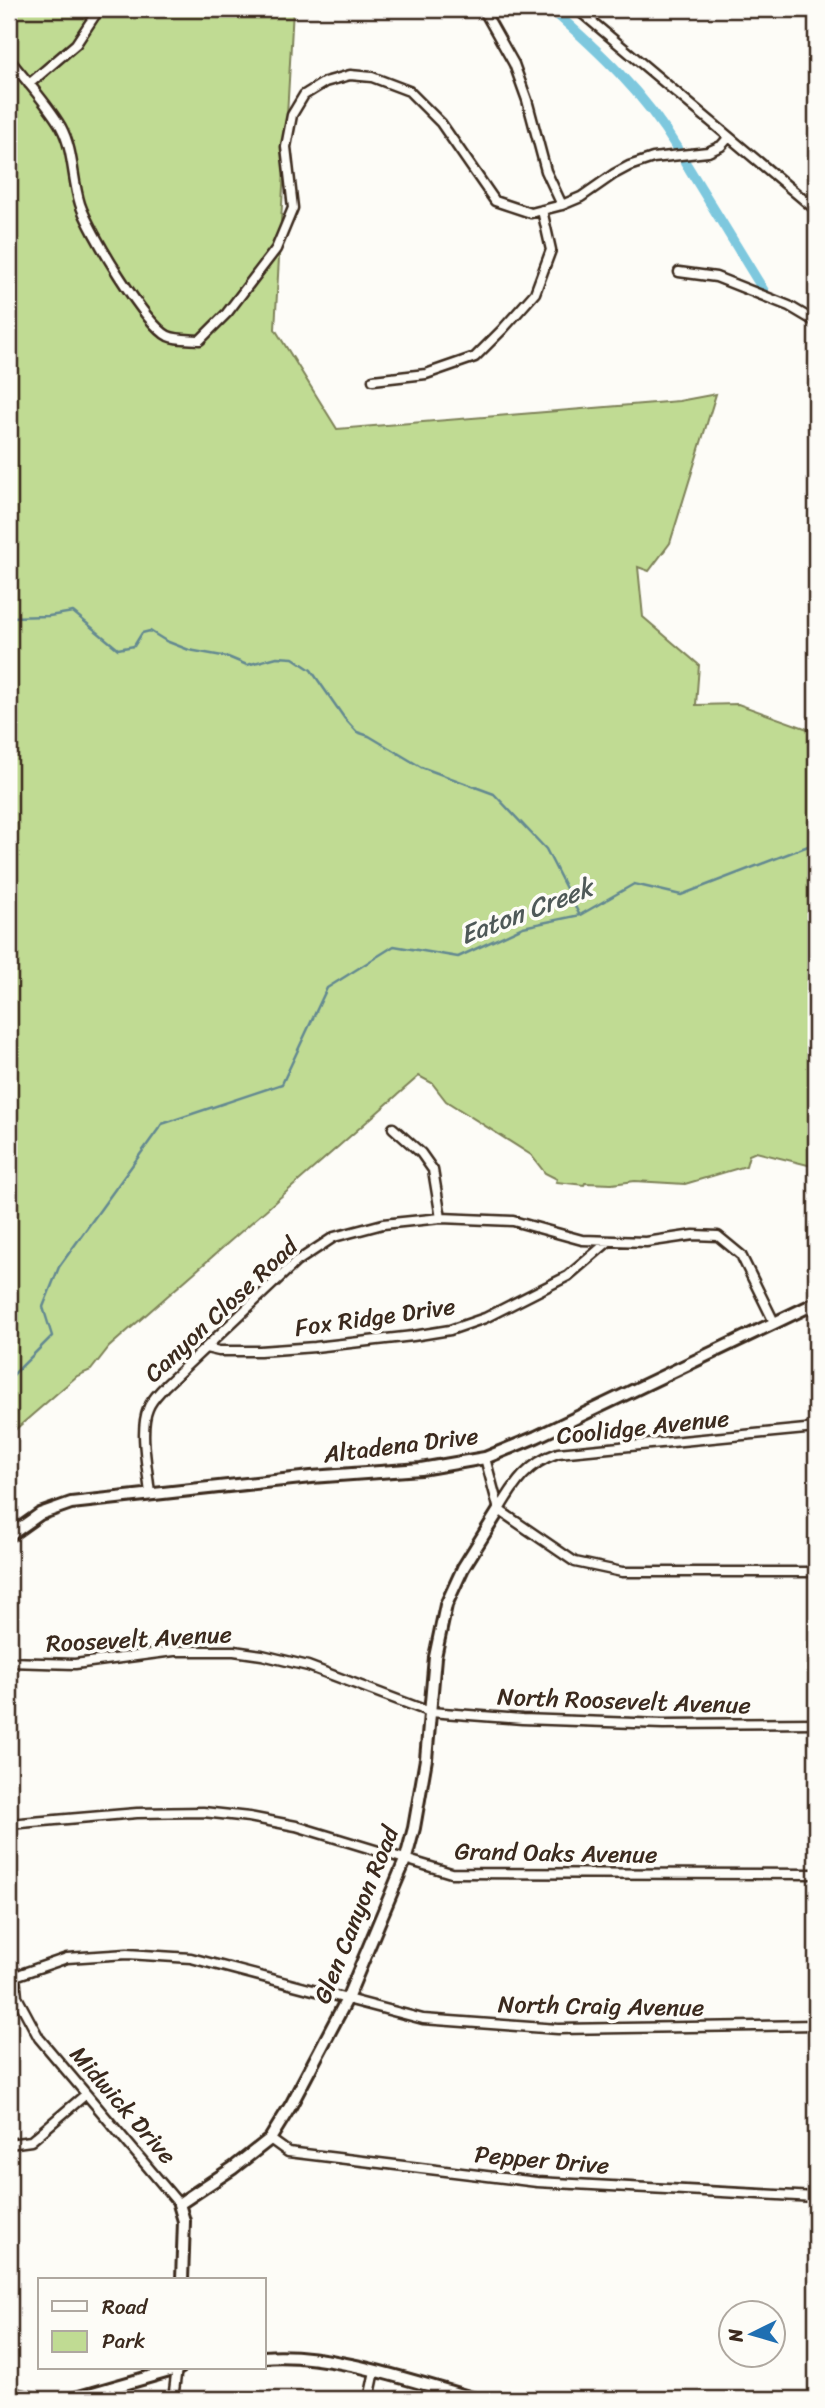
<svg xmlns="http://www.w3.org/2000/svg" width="825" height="2408" font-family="Sriracha,sans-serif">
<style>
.green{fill:#c0db93;stroke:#7e8258;stroke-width:2}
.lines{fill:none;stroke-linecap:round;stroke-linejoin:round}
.stream{stroke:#638991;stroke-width:2.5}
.canal{stroke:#7ec8de;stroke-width:10}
.street-casing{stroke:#3b2a1e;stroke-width:13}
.secondary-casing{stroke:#3b2a1e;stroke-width:16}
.street{stroke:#fdfcf7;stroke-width:8}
.secondary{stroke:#fdfcf7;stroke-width:10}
.labels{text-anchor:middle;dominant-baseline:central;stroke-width:7;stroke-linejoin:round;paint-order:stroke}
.street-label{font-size:24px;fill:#3b2a1e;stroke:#fdfcf7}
.water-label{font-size:26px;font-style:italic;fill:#4f5958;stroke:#fdfcf7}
</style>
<rect width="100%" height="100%" fill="#fdfcf7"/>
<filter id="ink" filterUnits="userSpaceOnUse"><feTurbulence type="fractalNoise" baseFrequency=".0143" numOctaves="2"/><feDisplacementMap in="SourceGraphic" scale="14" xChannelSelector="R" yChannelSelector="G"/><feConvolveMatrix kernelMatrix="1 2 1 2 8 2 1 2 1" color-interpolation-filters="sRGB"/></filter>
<g filter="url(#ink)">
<!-- green -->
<path class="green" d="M 9,9 L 293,9 L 275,329 L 337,429 L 679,401 L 716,394 L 670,543 L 649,571 L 638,567 L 643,617 L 699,665 L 696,705 L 738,704 L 816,732 L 816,1167 L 756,1152 L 749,1155 L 746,1166 L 685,1184 L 635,1181 L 612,1184 L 585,1183 L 584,1185 L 556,1182 L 557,1179 L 545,1173 L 531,1155 L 446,1101 L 432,1083 L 419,1076 L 109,1347 L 91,1370 L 77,1376 L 9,1435 Z"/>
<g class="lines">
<!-- stream -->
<path class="stream" d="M 9,617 L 49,616 L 73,612 L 118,649 L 134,646 L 142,633 L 150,631 L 166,641 L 189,650 L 228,657 L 247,665 L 277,657 L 293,658 L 311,670 L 345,719 L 357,732 L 369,736 L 421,767 L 494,794 L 546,849 L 579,914
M 9,1379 L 52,1336 L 43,1307 L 59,1267 L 162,1124 L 282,1084 L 327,988 L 394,946 L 458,957 L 523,927 L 580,915 L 634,884 L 681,895 L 816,843"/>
<!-- canal -->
<path class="canal" d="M 551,9 C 599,51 644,93 677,148
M 685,162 L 764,291"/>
<defs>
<path id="street" d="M 483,9 L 514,64 L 527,100 L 546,171 L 562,205
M 577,9 L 816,210
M 9,59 C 26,81 47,103 61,127 C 74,151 72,179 80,204 C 89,231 145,324 168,336 C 177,340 191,339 200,340 L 227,313 L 276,249 L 293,208 L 286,147 L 292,115 L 304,95 L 325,82 L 350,75 L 372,77 L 409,91 L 441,123 L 495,201 L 531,213 L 562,205 L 581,197 L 614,174 L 629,166 L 653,158 L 708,152 L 721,146 L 729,137
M 29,84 L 76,44 L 99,9
M 679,272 L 716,277 L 789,306 L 816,322
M 373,380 L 426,374 L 475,357 L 502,330 L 535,293 L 551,250 L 542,210
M 393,1128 L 421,1153 L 433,1170 L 441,1218
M 206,1348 L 219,1351 L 260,1351 L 315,1347 L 413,1336 L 450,1330 L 485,1318 L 568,1276 L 609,1241
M 485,1458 L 499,1510 L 575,1562 L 622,1572 L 816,1572
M 150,1494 C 148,1471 139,1430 148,1409 C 151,1400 159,1393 165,1386 L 296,1262 L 334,1237 L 383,1224 L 441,1218 L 513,1221 L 582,1240 L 646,1242 L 694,1235 L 718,1236 L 741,1255 L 774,1322
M 499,1510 C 514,1484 528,1463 558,1453 L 816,1428
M 9,1662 L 75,1664 L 174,1651 L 234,1651 L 262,1655 L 308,1666 L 430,1712 L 522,1719 L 663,1724 L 816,1723
M 9,1824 L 137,1813 L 203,1812 L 249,1817 L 296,1826 L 451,1873 L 816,1874
M 9,1962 L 15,1976 L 17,1997 L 39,2038 L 179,2204
M 15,1976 L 67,1958 L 127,1954 L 191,1958 L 423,2019 L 558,2029 L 816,2025
M 270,2139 L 288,2152 L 537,2182 L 816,2197
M 9,2144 L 31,2141 L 85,2095
M 173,2399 L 177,2368
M 369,2399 L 375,2371"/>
<path id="secondary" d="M 9,1536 L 40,1514 L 71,1503 L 311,1477 L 421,1469 L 485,1458 L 536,1437 L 816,1303
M 182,2280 L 184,2221 L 179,2204 L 233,2168 L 270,2139 L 291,2105 L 347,1999 L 406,1858 L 414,1828 L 426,1759 L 435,1657 L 446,1605 L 463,1568 L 499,1510
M 264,2357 C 327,2351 415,2382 476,2399
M 9,2394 L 38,2399
M 72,2399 L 180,2368"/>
</defs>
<!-- street casing -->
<use href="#street" class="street-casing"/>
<!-- secondary casing -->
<use href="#secondary" class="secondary-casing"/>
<!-- street -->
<use href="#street" class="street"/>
<!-- secondary -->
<use href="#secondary" class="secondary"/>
</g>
</g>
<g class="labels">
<!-- street labels -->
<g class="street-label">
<text transform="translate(221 1310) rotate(-43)">Canyon Close Road</text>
<text transform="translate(375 1317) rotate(-8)">Fox Ridge Drive</text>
<text transform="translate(643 1427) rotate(-6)">Coolidge Avenue</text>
<text transform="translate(401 1445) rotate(-7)">Altadena Drive</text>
<text transform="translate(139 1639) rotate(-3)">Roosevelt Avenue</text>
<text transform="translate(624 1701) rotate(2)">North Roosevelt Avenue</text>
<text transform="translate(556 1853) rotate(1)">Grand Oaks Avenue</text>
<text transform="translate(356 1915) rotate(-68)">Glen Canyon Road</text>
<text transform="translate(601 2006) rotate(1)">North Craig Avenue</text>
<text transform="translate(123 2105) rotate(49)">Midwick Drive</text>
<text transform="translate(542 2160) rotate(5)">Pepper Drive</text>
</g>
<!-- water labels -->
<g class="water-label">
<text transform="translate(526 911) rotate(-21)">Eaton Creek</text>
</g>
</g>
<!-- margin -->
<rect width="825" height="2408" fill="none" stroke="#fdfcf7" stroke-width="35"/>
<rect x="18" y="18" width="790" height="2373" fill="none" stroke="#3b2a1e" stroke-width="2.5" filter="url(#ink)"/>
<!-- legend -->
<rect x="38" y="2278" width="228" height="91" fill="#fdfcf7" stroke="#afa8a0" stroke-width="2"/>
<rect x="52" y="2301" width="35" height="10" fill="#fdfcf7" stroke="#afa8a0" stroke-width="2"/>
<text x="102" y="2314" font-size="21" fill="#3b2a1e">Road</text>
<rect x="52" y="2331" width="35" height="21" fill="#c0db93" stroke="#afa8a0" stroke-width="2"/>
<text x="102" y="2348" font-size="21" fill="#3b2a1e">Park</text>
<!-- north arrow -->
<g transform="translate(752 2334) rotate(265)"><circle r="33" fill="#fdfcf7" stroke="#afa8a0" stroke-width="2"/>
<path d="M0-5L12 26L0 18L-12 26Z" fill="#1f6fb2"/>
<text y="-10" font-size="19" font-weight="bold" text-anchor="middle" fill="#3b2a1e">N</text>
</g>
</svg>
